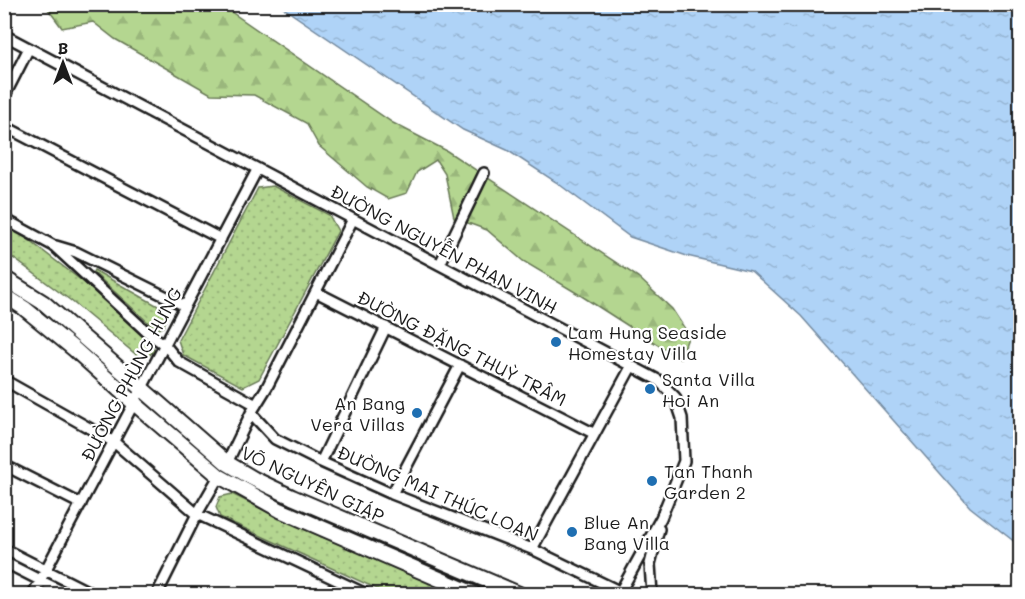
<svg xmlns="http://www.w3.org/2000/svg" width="1025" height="599" font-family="Mali,sans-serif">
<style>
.grass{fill:url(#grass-dots);stroke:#687956;stroke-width:1.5}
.forest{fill:url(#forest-firs);stroke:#687956;stroke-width:1.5}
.water{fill:url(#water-ripples);stroke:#748a9f;stroke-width:1.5}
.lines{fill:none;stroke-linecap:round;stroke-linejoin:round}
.street-casing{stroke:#1c1c1c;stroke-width:14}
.secondary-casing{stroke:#1c1c1c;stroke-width:18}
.street{stroke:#fff;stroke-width:9}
.secondary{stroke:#fff;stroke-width:14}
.poi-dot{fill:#1f6fb2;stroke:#fff;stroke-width:2}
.labels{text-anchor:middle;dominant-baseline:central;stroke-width:4.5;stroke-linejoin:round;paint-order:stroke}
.street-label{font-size:18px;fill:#1c1c1c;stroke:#fff}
.poi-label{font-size:18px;fill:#1c1c1c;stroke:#fff;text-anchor:start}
</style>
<defs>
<pattern id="grass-dots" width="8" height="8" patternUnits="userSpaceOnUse" patternTransform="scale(1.5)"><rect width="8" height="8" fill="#b4d690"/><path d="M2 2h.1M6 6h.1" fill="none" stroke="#9ab77c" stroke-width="1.8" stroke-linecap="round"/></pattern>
<pattern id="forest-firs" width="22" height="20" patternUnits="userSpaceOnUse" patternTransform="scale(1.5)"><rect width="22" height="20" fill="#b4d690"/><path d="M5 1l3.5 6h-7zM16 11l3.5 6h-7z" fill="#9ab77c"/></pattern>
<pattern id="water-ripples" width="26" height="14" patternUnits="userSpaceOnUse" patternTransform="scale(1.5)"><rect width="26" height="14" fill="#afd3f7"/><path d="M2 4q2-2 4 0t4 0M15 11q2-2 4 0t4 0" fill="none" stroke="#96b5d3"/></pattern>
</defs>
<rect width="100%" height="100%" fill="#fff"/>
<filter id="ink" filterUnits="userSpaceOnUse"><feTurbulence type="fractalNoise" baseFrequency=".0167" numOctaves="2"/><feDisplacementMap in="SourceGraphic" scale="12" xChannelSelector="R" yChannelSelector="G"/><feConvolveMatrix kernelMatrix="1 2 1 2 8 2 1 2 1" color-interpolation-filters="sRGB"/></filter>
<g filter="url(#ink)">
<!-- grass -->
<path class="grass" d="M 273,186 L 329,215 L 338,231 L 259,379 L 243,387 L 183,355 L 178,340 L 258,188 Z
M 4,226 L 21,234 L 82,281 L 152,341 L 154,351 L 147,357 L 139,357 L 70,300 L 13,258 L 5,255 Z
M 94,270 L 167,311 L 168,316 L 163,327 L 158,329 L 151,325 L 93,272 Z
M 232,494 L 252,504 L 454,594 L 388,594 L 220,517 L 216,507 L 220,497 Z"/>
<!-- forest -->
<path class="forest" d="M 45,5 L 221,5 L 393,123 L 447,151 L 638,277 L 672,309 L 689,335 L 680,359 L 580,295 L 523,261 L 487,230 L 454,218 L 445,174 L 436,160 L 417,172 L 407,193 L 388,199 L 367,187 L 319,146 L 306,123 L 254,95 L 211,94 L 115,39 L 93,22 L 62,28 Z"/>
<!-- water -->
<path class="water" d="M 279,5 L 1020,5 L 1020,546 L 970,507 L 801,316 L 751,271 L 687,256 L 630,237 L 556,182 L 507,150 L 463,130 Z"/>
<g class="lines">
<defs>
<path id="street" d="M 4,35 L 658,380 L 675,397 L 682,418 L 684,461 L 661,518 L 619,594
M 4,97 L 29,48
M 4,126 L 221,239
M 4,219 L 54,246 L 147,332 L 165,345 L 179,362 L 256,405
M 56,246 L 76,252 L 185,306
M 440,264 L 484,173
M 316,292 L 593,433
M 4,380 L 114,442 L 197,514 L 366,594
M 251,413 L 275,439 L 321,462 L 392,494 L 532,549 L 621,592
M 321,462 L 386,327
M 227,463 L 251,413 L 267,387 L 353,219
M 4,465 L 81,504
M 392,494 L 460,365
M 4,549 L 93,594
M 532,549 L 631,367
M 4,562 L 67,594
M 33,594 L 257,170
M 157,594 L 197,514 L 219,476
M 652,594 L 650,564 L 659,529"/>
<path id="secondary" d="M 4,278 L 44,303 L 227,463 L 254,479 L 292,497 L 519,594
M 4,295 L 24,308 L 74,349 L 134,403 L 219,476 L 280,510 L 474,594"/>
</defs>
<!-- street casing -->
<use href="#street" class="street-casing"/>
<!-- secondary casing -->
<use href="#secondary" class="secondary-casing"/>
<!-- street -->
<use href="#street" class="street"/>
<!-- secondary -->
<use href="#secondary" class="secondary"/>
</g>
</g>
<!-- markers -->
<g class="poi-dot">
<circle cx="556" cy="342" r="6"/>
<circle cx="650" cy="389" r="6"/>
<circle cx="417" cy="413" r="6"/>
<circle cx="652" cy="481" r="6"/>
<circle cx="572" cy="532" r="6"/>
</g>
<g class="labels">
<!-- street labels -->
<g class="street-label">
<text transform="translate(444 249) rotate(28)">ĐƯỜNG NGUYỄN PHAN VINH</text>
<text transform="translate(462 348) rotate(27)">ĐƯỜNG ĐẶNG THUỲ TRÂM</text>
<text transform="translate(131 374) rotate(-62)">ĐƯỜNG PHÙNG HƯNG</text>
<text transform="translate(313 484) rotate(25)">VÕ NGUYÊN GIÁP</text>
<text transform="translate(438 493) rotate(23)">ĐƯỜNG MAI THÚC LOAN</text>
</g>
<!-- poi labels -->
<g class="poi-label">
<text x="568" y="332">Lam Hung Seaside<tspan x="568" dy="21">Homestay Villa</tspan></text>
<text x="662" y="379">Santa Villa<tspan x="662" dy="21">Hoi An</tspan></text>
<text x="405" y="403" text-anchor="end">An Bang<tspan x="405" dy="21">Vera Villas</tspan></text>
<text x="664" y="471">Tan Thanh<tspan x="664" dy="21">Garden 2</tspan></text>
<text x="584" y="522">Blue An<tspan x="584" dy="21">Bang Villa</tspan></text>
</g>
</g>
<!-- margin -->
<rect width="1025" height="599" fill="none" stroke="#fff" stroke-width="24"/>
<rect x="12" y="12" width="1001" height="575" fill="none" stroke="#1c1c1c" stroke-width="2" filter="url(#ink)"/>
<!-- north arrow -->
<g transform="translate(63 63)" stroke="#ffffff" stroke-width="4.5" paint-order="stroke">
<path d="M0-4.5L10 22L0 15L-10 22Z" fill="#1c1c1c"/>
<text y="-9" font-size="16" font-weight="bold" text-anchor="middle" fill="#1c1c1c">B</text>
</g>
</svg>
